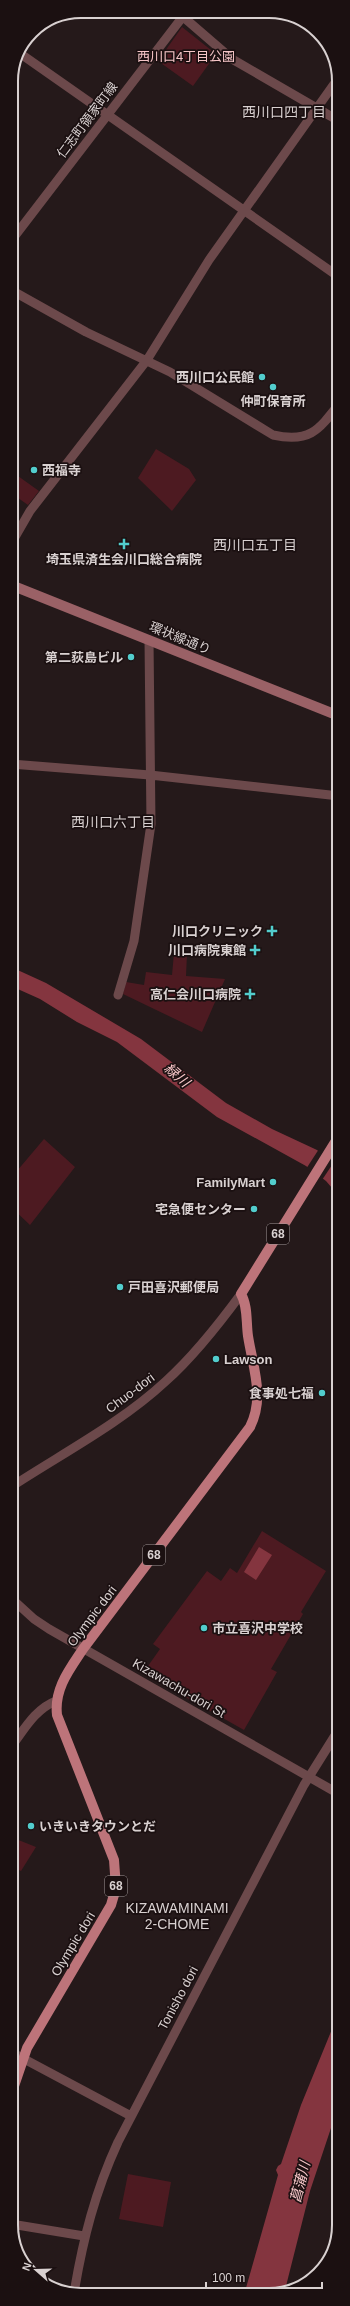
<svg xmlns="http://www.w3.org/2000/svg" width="350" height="2306" font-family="Arial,'Noto Sans JP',sans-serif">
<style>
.green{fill:#4d1a21}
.water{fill:#84353f}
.pier{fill:#25191a}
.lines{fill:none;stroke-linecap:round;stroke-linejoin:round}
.tertiary{stroke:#6c494b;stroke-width:9}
.secondary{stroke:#9a6166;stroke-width:10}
.primary{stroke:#bd747a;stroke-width:10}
.poi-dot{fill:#52cdcd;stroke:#1b1011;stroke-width:1.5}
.labels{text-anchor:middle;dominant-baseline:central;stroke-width:3.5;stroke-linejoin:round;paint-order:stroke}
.shield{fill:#1b1011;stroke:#a09797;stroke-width:1}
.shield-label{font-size:12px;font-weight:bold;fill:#d9d1d1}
.park-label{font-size:13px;fill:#f5c5c7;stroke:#1b1011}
.street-label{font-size:13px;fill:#d9d1d1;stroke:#1b1011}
.poi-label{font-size:13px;font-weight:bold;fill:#d9d1d1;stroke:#1b1011;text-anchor:end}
.neighbourhood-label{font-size:14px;fill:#d9d1d1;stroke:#1b1011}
.water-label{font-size:14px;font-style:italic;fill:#f7c7c9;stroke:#1b1011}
.rim{fill:none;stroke:#d9d1d1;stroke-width:2}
</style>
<rect width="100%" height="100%" fill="#25191a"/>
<!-- green -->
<path class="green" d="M 182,27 L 216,54 L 193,86 L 158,61 Z
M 156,449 L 189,469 L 196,480 L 172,511 L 138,478 Z
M 11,471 L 39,491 L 28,505 L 11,493 Z
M 174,953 L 187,954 L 186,976 L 225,979 L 202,1032 L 123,994 L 126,982 L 144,985 L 146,972 L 172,975 Z
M 44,1139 L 75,1167 L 30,1225 L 11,1207 L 11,1178 Z
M 262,1531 L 326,1571 L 301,1612 L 303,1614 L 271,1669 L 277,1672 L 244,1730 L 143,1673 L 160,1649 L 153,1644 L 207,1571 L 221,1581 L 230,1568 L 237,1573 Z
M 11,1837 L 36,1847 L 21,1871 L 11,1866 Z
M 128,2174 L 171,2182 L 163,2227 L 119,2219 Z"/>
<!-- water -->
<path class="water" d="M 11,967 L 46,983 L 141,1039 L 226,1103 L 272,1129 L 317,1150 L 339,1169 L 339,1196 L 326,1181 L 306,1166 L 217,1117 L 117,1042 L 77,1022 L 40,999 L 11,986 Z
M 259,1547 L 272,1555 L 256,1580 L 244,1572 Z
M 339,2012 L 339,2104 L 310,2191 L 285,2290 L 274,2295 L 244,2295 L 278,2175 L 276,2170 L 278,2166 L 281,2164 L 301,2105 Z"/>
<!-- pier -->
<path class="pier" d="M 319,1149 L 334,1162 L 322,1180 L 306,1169 Z"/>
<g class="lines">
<!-- tertiary -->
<path class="tertiary" d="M 181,15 L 232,59 L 339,121
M 18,52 L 339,277
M 11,241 L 184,15
M 11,290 L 86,332 L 170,372 L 273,435 C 309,443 318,431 339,404
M 11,544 L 30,511 L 147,360 L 209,260 L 339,77
M 11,764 L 150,775 L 339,796
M 118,995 L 134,941 L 151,824 L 149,640
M 11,1487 C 63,1453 121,1423 166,1381 C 195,1355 219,1324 241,1294
M 11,1598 L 34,1619 L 49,1629 L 339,1794
M 11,1747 C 24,1730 35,1709 56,1701
M 11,2052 L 131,2116
M 11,2224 L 84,2236
M 74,2293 C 83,2239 95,2192 118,2142 L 304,1785 L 339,1729"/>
<!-- secondary -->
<path class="secondary" d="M 11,585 L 339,716"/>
<!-- primary -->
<path class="primary" d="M 11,2095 L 27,2048 L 111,1905 L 116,1888 L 114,1860 L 57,1715 C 54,1689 69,1670 83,1649 L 250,1427 C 265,1397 253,1368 248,1336 C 246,1322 248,1306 241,1294 L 339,1136"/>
</g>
<!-- markers -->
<g class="poi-dot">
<circle cx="262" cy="377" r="4"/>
<circle cx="273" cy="387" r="4"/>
<circle cx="34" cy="470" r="4"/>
<path d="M122 538h4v4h4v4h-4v4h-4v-4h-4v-4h4z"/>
<circle cx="131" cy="657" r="4"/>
<path d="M270 925h4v4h4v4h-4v4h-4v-4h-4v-4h4z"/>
<path d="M253 944h4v4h4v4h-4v4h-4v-4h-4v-4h4z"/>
<path d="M248 988h4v4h4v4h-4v4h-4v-4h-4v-4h4z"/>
<circle cx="273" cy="1182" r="4"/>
<circle cx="254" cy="1209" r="4"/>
<circle cx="120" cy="1287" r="4"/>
<circle cx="216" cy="1359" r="4"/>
<circle cx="322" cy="1393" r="4"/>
<circle cx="204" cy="1628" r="4"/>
<circle cx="31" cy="1826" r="4"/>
</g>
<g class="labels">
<!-- shield labels -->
<g class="shield">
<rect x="267" y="1224" width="22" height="20" rx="3"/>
<rect x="143" y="1545" width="22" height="20" rx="3"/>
<rect x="105" y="1876" width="22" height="20" rx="3"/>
</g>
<g class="shield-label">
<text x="278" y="1234">68</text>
<text x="154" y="1555">68</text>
<text x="116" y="1886">68</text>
</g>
<!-- park labels -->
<g class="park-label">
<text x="186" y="56">西川口4丁目公園</text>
</g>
<!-- street labels -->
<g class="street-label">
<text transform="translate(87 120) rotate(-53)">仁志町領家町線</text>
<text transform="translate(180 638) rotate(22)">環状線通り</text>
<text transform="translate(130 1393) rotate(-37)">Chuo-dori</text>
<text transform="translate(92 1616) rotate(-53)">Olympic dori</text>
<text transform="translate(179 1688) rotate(30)">Kizawachu-dori St</text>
<text transform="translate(73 1944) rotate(-59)">Olympic dori</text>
<text transform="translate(178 1998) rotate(-62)">Tonisho dori</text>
</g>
<!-- poi labels -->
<g class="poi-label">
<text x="254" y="377">西川口公民館</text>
<text x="273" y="401" text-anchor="middle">仲町保育所</text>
<text x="42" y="470" text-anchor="start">西福寺</text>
<text x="124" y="559" text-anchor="middle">埼玉県済生会川口総合病院</text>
<text x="123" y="657">第二荻島ビル</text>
<text x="263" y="931">川口クリニック</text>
<text x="246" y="950">川口病院東館</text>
<text x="241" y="994">高仁会川口病院</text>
<text x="265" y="1182">FamilyMart</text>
<text x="246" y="1209">宅急便センター</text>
<text x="128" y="1287" text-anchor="start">戸田喜沢郵便局</text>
<text x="224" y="1359" text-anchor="start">Lawson</text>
<text x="314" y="1393">食事処七福</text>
<text x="212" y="1628" text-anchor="start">市立喜沢中学校</text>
<text x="39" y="1826" text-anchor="start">いきいきタウンとだ</text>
</g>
<!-- neighbourhood labels -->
<g class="neighbourhood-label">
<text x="284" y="112">西川口四丁目</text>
<text x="255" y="545">西川口五丁目</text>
<text x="113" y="822">西川口六丁目</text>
<text x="177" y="1908">KIZAWAMINAMI<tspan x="177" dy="16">2-CHOME</tspan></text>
</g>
<!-- water labels -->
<g class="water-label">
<text transform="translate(177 1075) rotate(41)">緑川</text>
<text transform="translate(300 2182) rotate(-76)">菖蒲川</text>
</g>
</g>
<!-- crop -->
<path d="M0 0H350V2306H0ZM81 18H269A63 63 0 0 1 332 81V2225A63 63 0 0 1 269 2288H81A63 63 0 0 1 18 2225V81A63 63 0 0 1 81 18Z" fill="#1b1011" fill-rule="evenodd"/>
<path class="rim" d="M81 18H269A63 63 0 0 1 332 81V2225A63 63 0 0 1 269 2288H81A63 63 0 0 1 18 2225V81A63 63 0 0 1 81 18Z"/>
<!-- north arrow -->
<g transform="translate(36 2270) rotate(290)" stroke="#1b1011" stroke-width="3" paint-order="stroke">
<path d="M0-3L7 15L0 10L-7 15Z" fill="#d9d1d1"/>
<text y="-6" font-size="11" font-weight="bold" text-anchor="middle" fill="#d9d1d1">N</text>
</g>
<!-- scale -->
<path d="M206 2282v6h116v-6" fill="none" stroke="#d9d1d1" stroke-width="2"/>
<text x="212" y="2282" font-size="12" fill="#d9d1d1" stroke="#1b1011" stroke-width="3" paint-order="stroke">100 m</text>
</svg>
